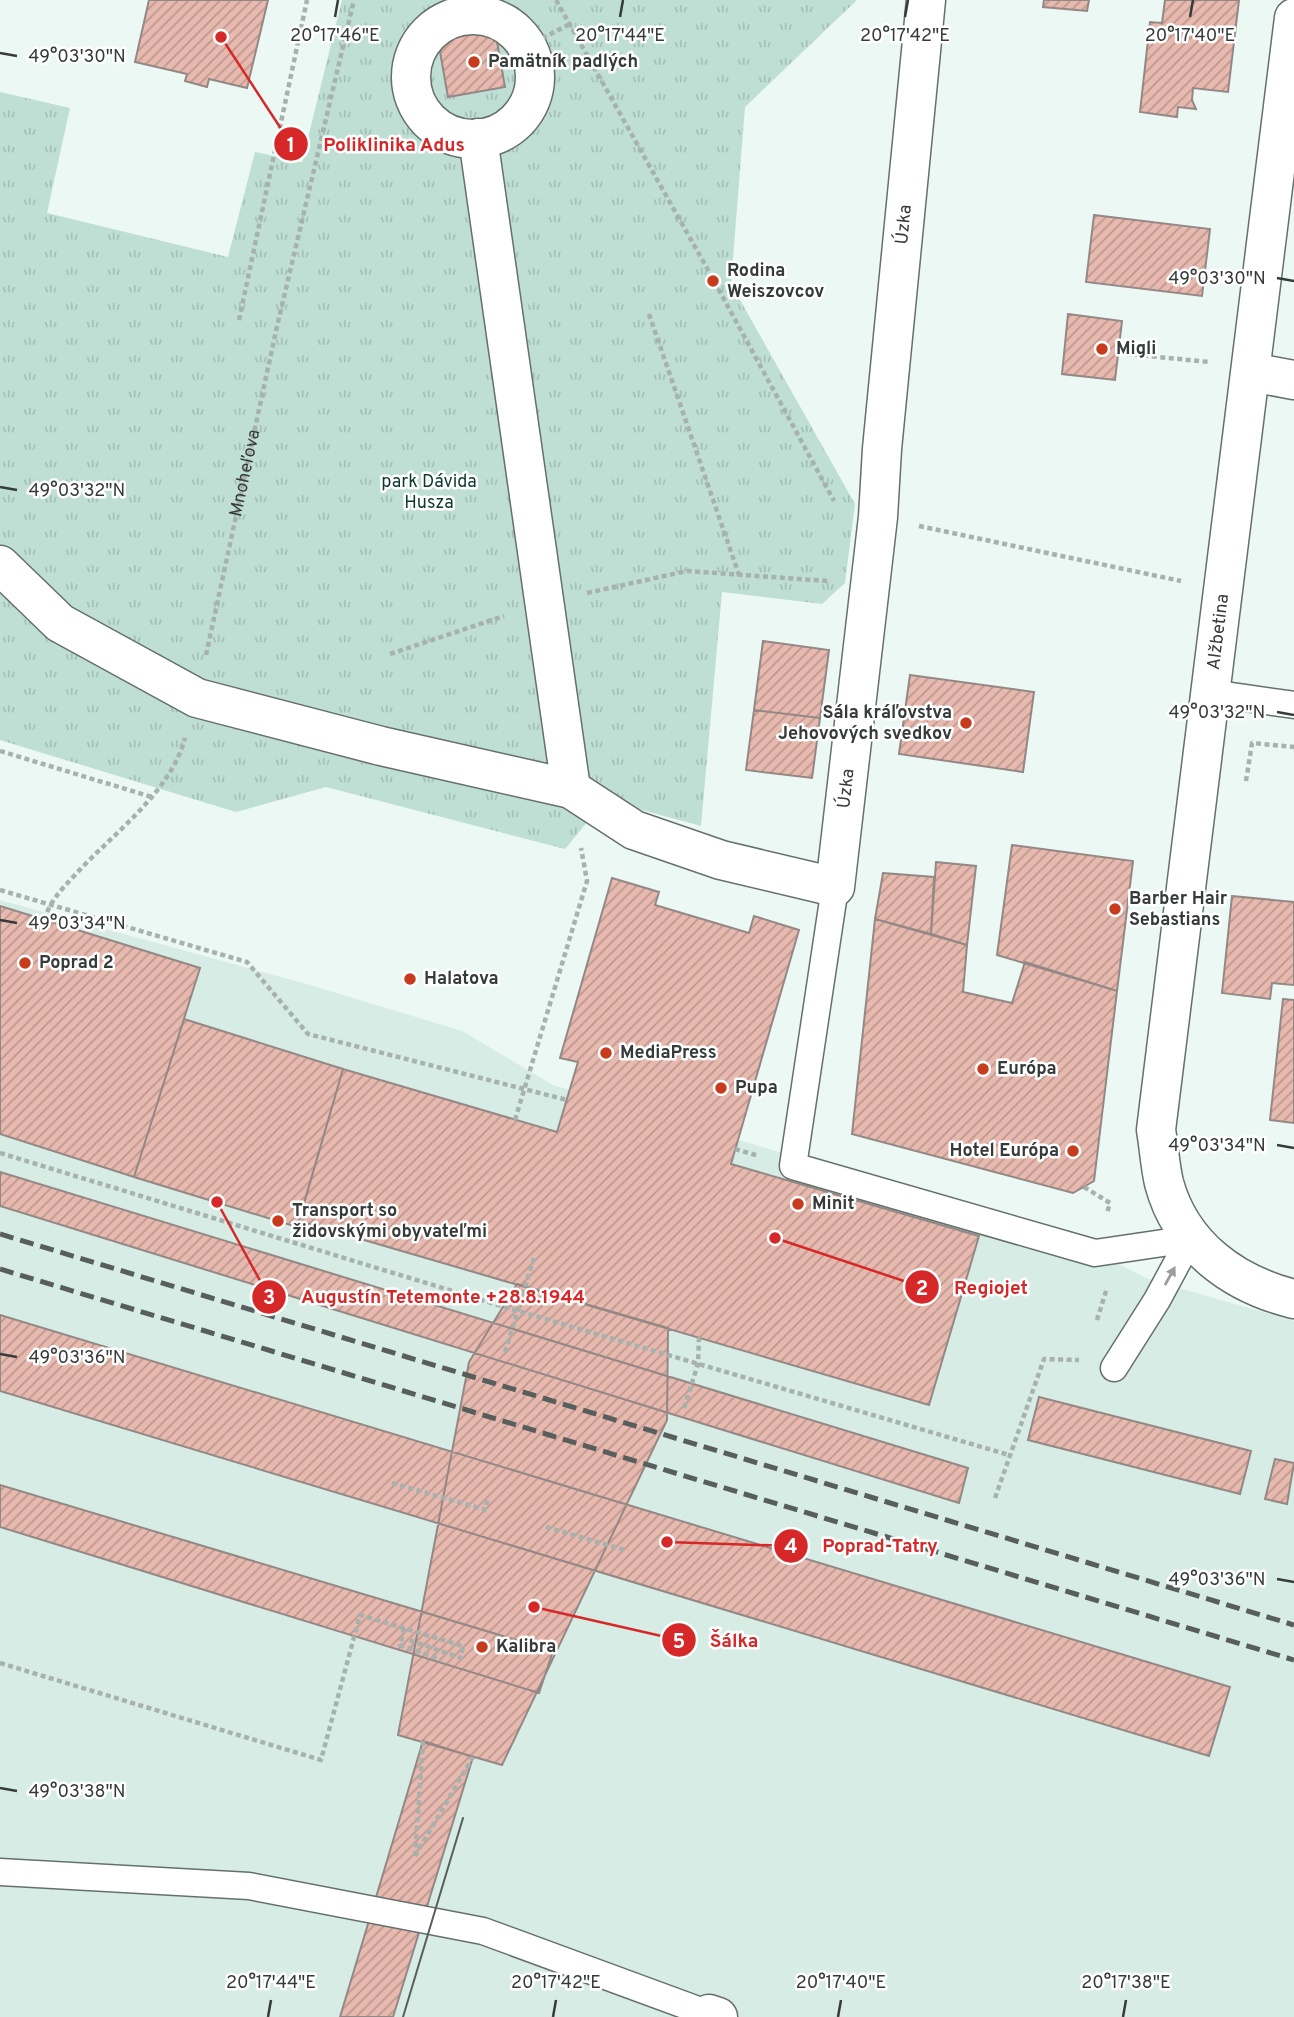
<svg xmlns="http://www.w3.org/2000/svg" width="1294" height="2017" font-family="Overpass,sans-serif">
<style>
.built{fill:#d7ece5}
.grass{fill:url(#grass-tufts)}
.building{fill:url(#building-hatch);stroke:#938885;stroke-width:2}
.lines{fill:none;stroke-linecap:round;stroke-linejoin:round}
.lane-casing{stroke:#65706c;stroke-width:29}
.street-casing{stroke:#65706c;stroke-width:41}
.path{stroke:#a7b1ad;stroke-width:4.5;stroke-dasharray:5 3.5;stroke-linecap:butt}
.lane{stroke:#fff;stroke-width:26}
.street{stroke:#fff;stroke-width:38}
.tram{stroke:#585e5c;stroke-width:2}
.rail{stroke:#585e5c;stroke-width:5;stroke-dasharray:14 7;stroke-linecap:butt}
.oneway{fill:#9a9d9c}
.ticks{fill:none;stroke:#363b39;stroke-width:2.5}
.poi-dot{fill:#c63c1c;stroke:#fff;stroke-width:2.5}
.labels{text-anchor:middle;dominant-baseline:central;stroke-width:5;stroke-linejoin:round;paint-order:stroke}
.poi-label{font-size:18px;font-weight:bold;fill:#363b39;stroke:#fff;text-anchor:start}
.street-label{font-size:18px;fill:#363b39;stroke:#fff}
.park-label{font-size:18px;fill:#0c392e;stroke:#fff}
.ticks-label{font-size:18px;text-anchor:middle;fill:#363b39;stroke:#fff;stroke-width:5;stroke-linejoin:round;paint-order:stroke}
.leader{fill:none;stroke:#d62828;stroke-width:2.5}
.callout-dot{fill:#d62828;stroke:#fff;stroke-width:2.5}
.mark-label{font-size:21px;text-anchor:middle;font-weight:bold;fill:#fff}
.callout-label{font-size:19px;text-anchor:middle;font-weight:bold;fill:#d62828;stroke:#fff;stroke-width:5;stroke-linejoin:round;paint-order:stroke}
</style>
<defs>
<pattern id="grass-tufts" width="24" height="20" patternUnits="userSpaceOnUse" patternTransform="scale(1.75)"><rect width="24" height="20" fill="#bfdfd4"/><path d="M3 7l-1-3M5 7V3M7 7l1-3M15 17l-1-3M17 17v-4M19 17l1-3" fill="none" stroke="#a5c0b7"/></pattern>
<pattern id="building-hatch" width="6" height="6" patternUnits="userSpaceOnUse" patternTransform="scale(1.75)"><rect width="6" height="6" fill="#e8b9ae"/><path d="M-1 1l2-2M0 6l6-6M5 7l2-2" fill="none" stroke="#bd988f"/></pattern>
</defs>
<rect width="100%" height="100%" fill="#ebf8f3"/>
<!-- built -->
<path class="built" d="M 0,900 L 310,985 L 462,1031 L 553,1085 L 1063,1236 L 1148,1279 L 1294,1321 L 1294,2017 L 0,2017 Z"/>
<!-- grass -->
<path class="grass" d="M 342,0 L 857,0 L 745,107 L 731,284 L 855,504 L 845,583 L 822,604 L 722,592 L 701,826 L 605,800 L 565,849 L 326,787 L 236,812 L 0,740 L 0,92 L 70,108 L 47,213 L 228,257 L 255,152 L 302,162 Z"/>
<!-- building -->
<path class="building" d="M 149,0 L 268,0 L 247,88 L 209,79 L 207,87 L 185,81 L 187,74 L 135,62 Z
M 1044,0 L 1089,0 L 1087,11 L 1043,7 Z
M 1165,0 L 1239,0 L 1228,92 L 1193,88 L 1192,100 L 1196,109 L 1178,107 L 1177,117 L 1140,112 L 1150,22 L 1162,23 Z
M 495,30 L 505,87 L 448,97 L 438,40 Z
M 1094,215 L 1210,229 L 1202,296 L 1086,282 Z
M 1068,314 L 1122,321 L 1115,380 L 1062,374 Z
M 763,641 L 829,650 L 820,718 L 754,710 Z
M 910,675 L 1034,692 L 1023,772 L 899,754 Z
M 754,710 L 820,718 L 812,778 L 746,770 Z
M 1012,845 L 1133,861 L 1117,991 L 997,955 Z
M 936,862 L 976,866 L 967,945 L 931,934 Z
M 883,873 L 934,877 L 931,934 L 875,919 Z
M 612,878 L 659,892 L 655,905 L 749,933 L 754,916 L 799,930 L 731,1164 L 979,1236 L 929,1405 L 299,1221 L 343,1069 L 557,1132 L 578,1062 L 560,1058 Z
M 1232,896 L 1294,902 L 1294,985 L 1272,983 L 1270,999 L 1222,993 Z
M 0,906 L 200,968 L 134,1177 L 0,1134 Z
M 875,919 L 967,945 L 963,992 L 1012,1003 L 1025,962 L 1117,991 L 1094,1181 L 1073,1193 L 852,1134 Z
M 1283,999 L 1294,1000 L 1294,1123 L 1270,1120 Z
M 184,1019 L 343,1069 L 297,1227 L 134,1177 Z
M 0,1172 L 968,1468 L 959,1503 L 0,1206 Z
M 517,1284 L 668,1328 L 667,1420 L 502,1765 L 398,1735 L 469,1362 Z
M 0,1315 L 1230,1687 L 1209,1756 L 0,1391 Z
M 1039,1397 L 1251,1451 L 1240,1494 L 1028,1440 Z
M 1275,1459 L 1294,1463 L 1287,1504 L 1265,1499 Z
M 0,1485 L 553,1651 L 539,1693 L 0,1527 Z
M 423,1741 L 473,1757 L 393,2017 L 340,2017 Z"/>
<g class="lines">
<defs>
<path id="lane" d="M 1211,693 L 1294,705
M 835,887 L 793,1166 L 1095,1253 L 1190,1239
M 1114,1368 L 1157,1300 L 1190,1239
M 0,1872 L 249,1886 L 483,1931 L 709,2014"/>
<g id="street">
<circle cx="473" cy="77" r="62"/>
<path d="M 1294,18 L 1156,1130 C 1159,1147 1160,1166 1164,1183 C 1181,1246 1233,1284 1294,1299"/>
<path d="M 478,138 L 571,789"/>
<path d="M 1251,372 L 1294,380"/>
<path id="s2" d="M 0,565 L 60,623 L 197,698 L 381,746 L 571,789 L 634,830 L 721,860 L 835,887 L 878,517 L 882,449 L 926,0"/>
<path d="M 709,2014 L 718,2017"/>
</g>
</defs>
<!-- lane casing -->
<use href="#lane" class="lane-casing"/>
<!-- street casing -->
<use href="#street" class="street-casing"/>
<!-- path -->
<g class="path">
<path d="M 556,0 L 708,270 L 834,501"/>
<path d="M 527,46 L 570,24"/>
<path d="M 649,314 L 739,575"/>
<path d="M 239,320 L 307,0"/>
<path d="M 1118,353 L 1209,362"/>
<path d="M 919,526 L 1181,581"/>
<path d="M 587,593 L 687,571 L 828,581"/>
<path d="M 390,654 L 504,616"/>
<path id="s1" d="M 206,655 L 276,331 L 354,0"/>
<path d="M 0,751 L 152,797"/>
<path d="M 1246,781 L 1252,743 L 1294,747"/>
<path d="M 0,890 L 247,962 L 308,1034 L 567,1100"/>
<path d="M 44,920 C 51,900 60,891 74,876 C 112,834 170,794 185,738"/>
<path d="M 515,1120 L 587,881 L 581,848"/>
<path d="M 735,1149 L 759,1156"/>
<path d="M 0,1153 L 518,1311 L 1009,1455"/>
<path d="M 1084,1187 L 1110,1203 L 1107,1213"/>
<path d="M 1097,1320 L 1107,1288"/>
<path d="M 505,1352 L 534,1258"/>
<path d="M 684,1408 L 698,1364 L 699,1337"/>
<path d="M 392,1483 L 490,1511"/>
<path d="M 995,1498 L 1044,1359 L 1079,1360"/>
<path d="M 486,1505 L 488,1499"/>
<path d="M 546,1527 L 628,1551"/>
<path d="M 404,1628 L 400,1645 L 442,1660"/>
<path d="M 0,1663 L 321,1760 L 360,1615 L 463,1646 L 461,1658 L 406,1639"/>
<path d="M 415,1856 L 473,1757"/>
<path d="M 415,1856 L 423,1741"/>
</g>
<!-- lane -->
<use href="#lane" class="lane"/>
<!-- street -->
<use href="#street" class="street"/>
<!-- tram -->
<path class="tram" d="M 403,2017 L 463,1818"/>
<!-- rail -->
<path class="rail" d="M 0,1234 L 1294,1625
M 0,1269 L 1294,1660"/>
</g>
<!-- one-way arrows -->
<defs><path id="oneway-solid" d="M-6-.8H1V-3.2L6.5 0L1 3.2V.8H-6Z" transform="scale(1.75)"/></defs>
<use class="oneway" href="#oneway-solid" transform="translate(1170 1276) rotate(-61)"/>
<!-- ticks -->
<path class="ticks" d="M 335,17 L 338,0M 620,17 L 623,0M 905,17 L 908,0M 1190,17 L 1193,0M 0,53 L 17,56M 1277,278 L 1294,281M 0,487 L 17,490M 1277,712 L 1294,715M 0,920 L 17,923M 1277,1145 L 1294,1148M 0,1354 L 17,1357M 1277,1579 L 1294,1582M 0,1788 L 17,1791M 268,2017 L 271,2000M 553,2017 L 556,2000M 838,2017 L 841,2000M 1123,2017 L 1126,2000"/>
<!-- markers -->
<g class="poi-dot">
<circle cx="474" cy="62" r="7"/>
<circle cx="713" cy="281" r="7"/>
<circle cx="1102" cy="349" r="7"/>
<circle cx="966" cy="723" r="7"/>
<circle cx="1115" cy="909" r="7"/>
<circle cx="25" cy="963" r="7"/>
<circle cx="410" cy="979" r="7"/>
<circle cx="606" cy="1053" r="7"/>
<circle cx="983" cy="1069" r="7"/>
<circle cx="721" cy="1088" r="7"/>
<circle cx="1073" cy="1151" r="7"/>
<circle cx="798" cy="1204" r="7"/>
<circle cx="278" cy="1221" r="7"/>
<circle cx="482" cy="1647" r="7"/>
</g>
<g class="labels">
<!-- poi labels -->
<g class="poi-label">
<text x="488" y="62">Pamätník padlých</text>
<text x="727" y="271">Rodina<tspan x="727" dy="21">Weiszovcov</tspan></text>
<text x="1116" y="349">Migli</text>
<text x="952" y="713" text-anchor="end">Sála kráľovstva<tspan x="952" dy="21">Jehovových svedkov</tspan></text>
<text x="1129" y="899">Barber Hair<tspan x="1129" dy="21">Sebastians</tspan></text>
<text x="39" y="963">Poprad 2</text>
<text x="424" y="979">Halatova</text>
<text x="620" y="1053">MediaPress</text>
<text x="997" y="1069">Európa</text>
<text x="735" y="1088">Pupa</text>
<text x="1059" y="1151" text-anchor="end">Hotel Európa</text>
<text x="812" y="1204">Minit</text>
<text x="292" y="1211">Transport so<tspan x="292" dy="21">židovskými obyvateľmi</tspan></text>
<text x="496" y="1647">Kalibra</text>
</g>
<!-- street labels -->
<g class="street-label">
<text stroke="none"><textPath href="#s2" startOffset="1575">Úzka</textPath></text>
<text stroke="none"><textPath href="#s1" startOffset="186">Mnoheľova</textPath></text>
<text transform="translate(1219 632) rotate(-83)">Alžbetina</text>
<text stroke="none"><textPath href="#s2" startOffset="1008">Úzka</textPath></text>
</g>
<!-- park labels -->
<g class="park-label">
<text x="429" y="482">park Dávida<tspan x="429" dy="21">Husza</tspan></text>
</g>
</g>
<g class="ticks-label">
<text x="335" y="41">20°17'46"E</text>
<text x="620" y="41">20°17'44"E</text>
<text x="905" y="41">20°17'42"E</text>
<text x="1190" y="41">20°17'40"E</text>
<text x="77" y="62">49°03'30"N</text>
<text x="1217" y="284">49°03'30"N</text>
<text x="77" y="496">49°03'32"N</text>
<text x="1217" y="718">49°03'32"N</text>
<text x="77" y="929">49°03'34"N</text>
<text x="1217" y="1151">49°03'34"N</text>
<text x="77" y="1363">49°03'36"N</text>
<text x="1217" y="1585">49°03'36"N</text>
<text x="77" y="1797">49°03'38"N</text>
<text x="271" y="1988">20°17'44"E</text>
<text x="556" y="1988">20°17'42"E</text>
<text x="841" y="1988">20°17'40"E</text>
<text x="1126" y="1988">20°17'38"E</text>
</g>
<!-- callouts -->
<path class="leader" d="M221 37L291 144M775 1238L922 1287M217 1202L269 1297M667 1542L791 1546M534 1607L679 1640"/>
<g class="callout-dot">
<circle cx="221" cy="37" r="7"/>
<circle cx="775" cy="1238" r="7"/>
<circle cx="217" cy="1202" r="7"/>
<circle cx="667" cy="1542" r="7"/>
<circle cx="534" cy="1607" r="7"/>
<circle cx="291" cy="144" r="18"/>
<circle cx="922" cy="1287" r="18"/>
<circle cx="269" cy="1297" r="18"/>
<circle cx="791" cy="1546" r="18"/>
<circle cx="679" cy="1640" r="18"/>
</g>
<g class="mark-label">
<text x="291" y="152">1</text>
<text x="922" y="1295">2</text>
<text x="269" y="1304">3</text>
<text x="791" y="1553">4</text>
<text x="679" y="1648">5</text>
</g>
<g class="callout-label">
<text x="394" y="151">Poliklinika Adus</text>
<text x="991" y="1294">Regiojet</text>
<text x="443" y="1303">Augustín Tetemonte +28.8.1944</text>
<text x="880" y="1552">Poprad-Tatry</text>
<text x="734" y="1647">Šálka</text>
</g>
</svg>
